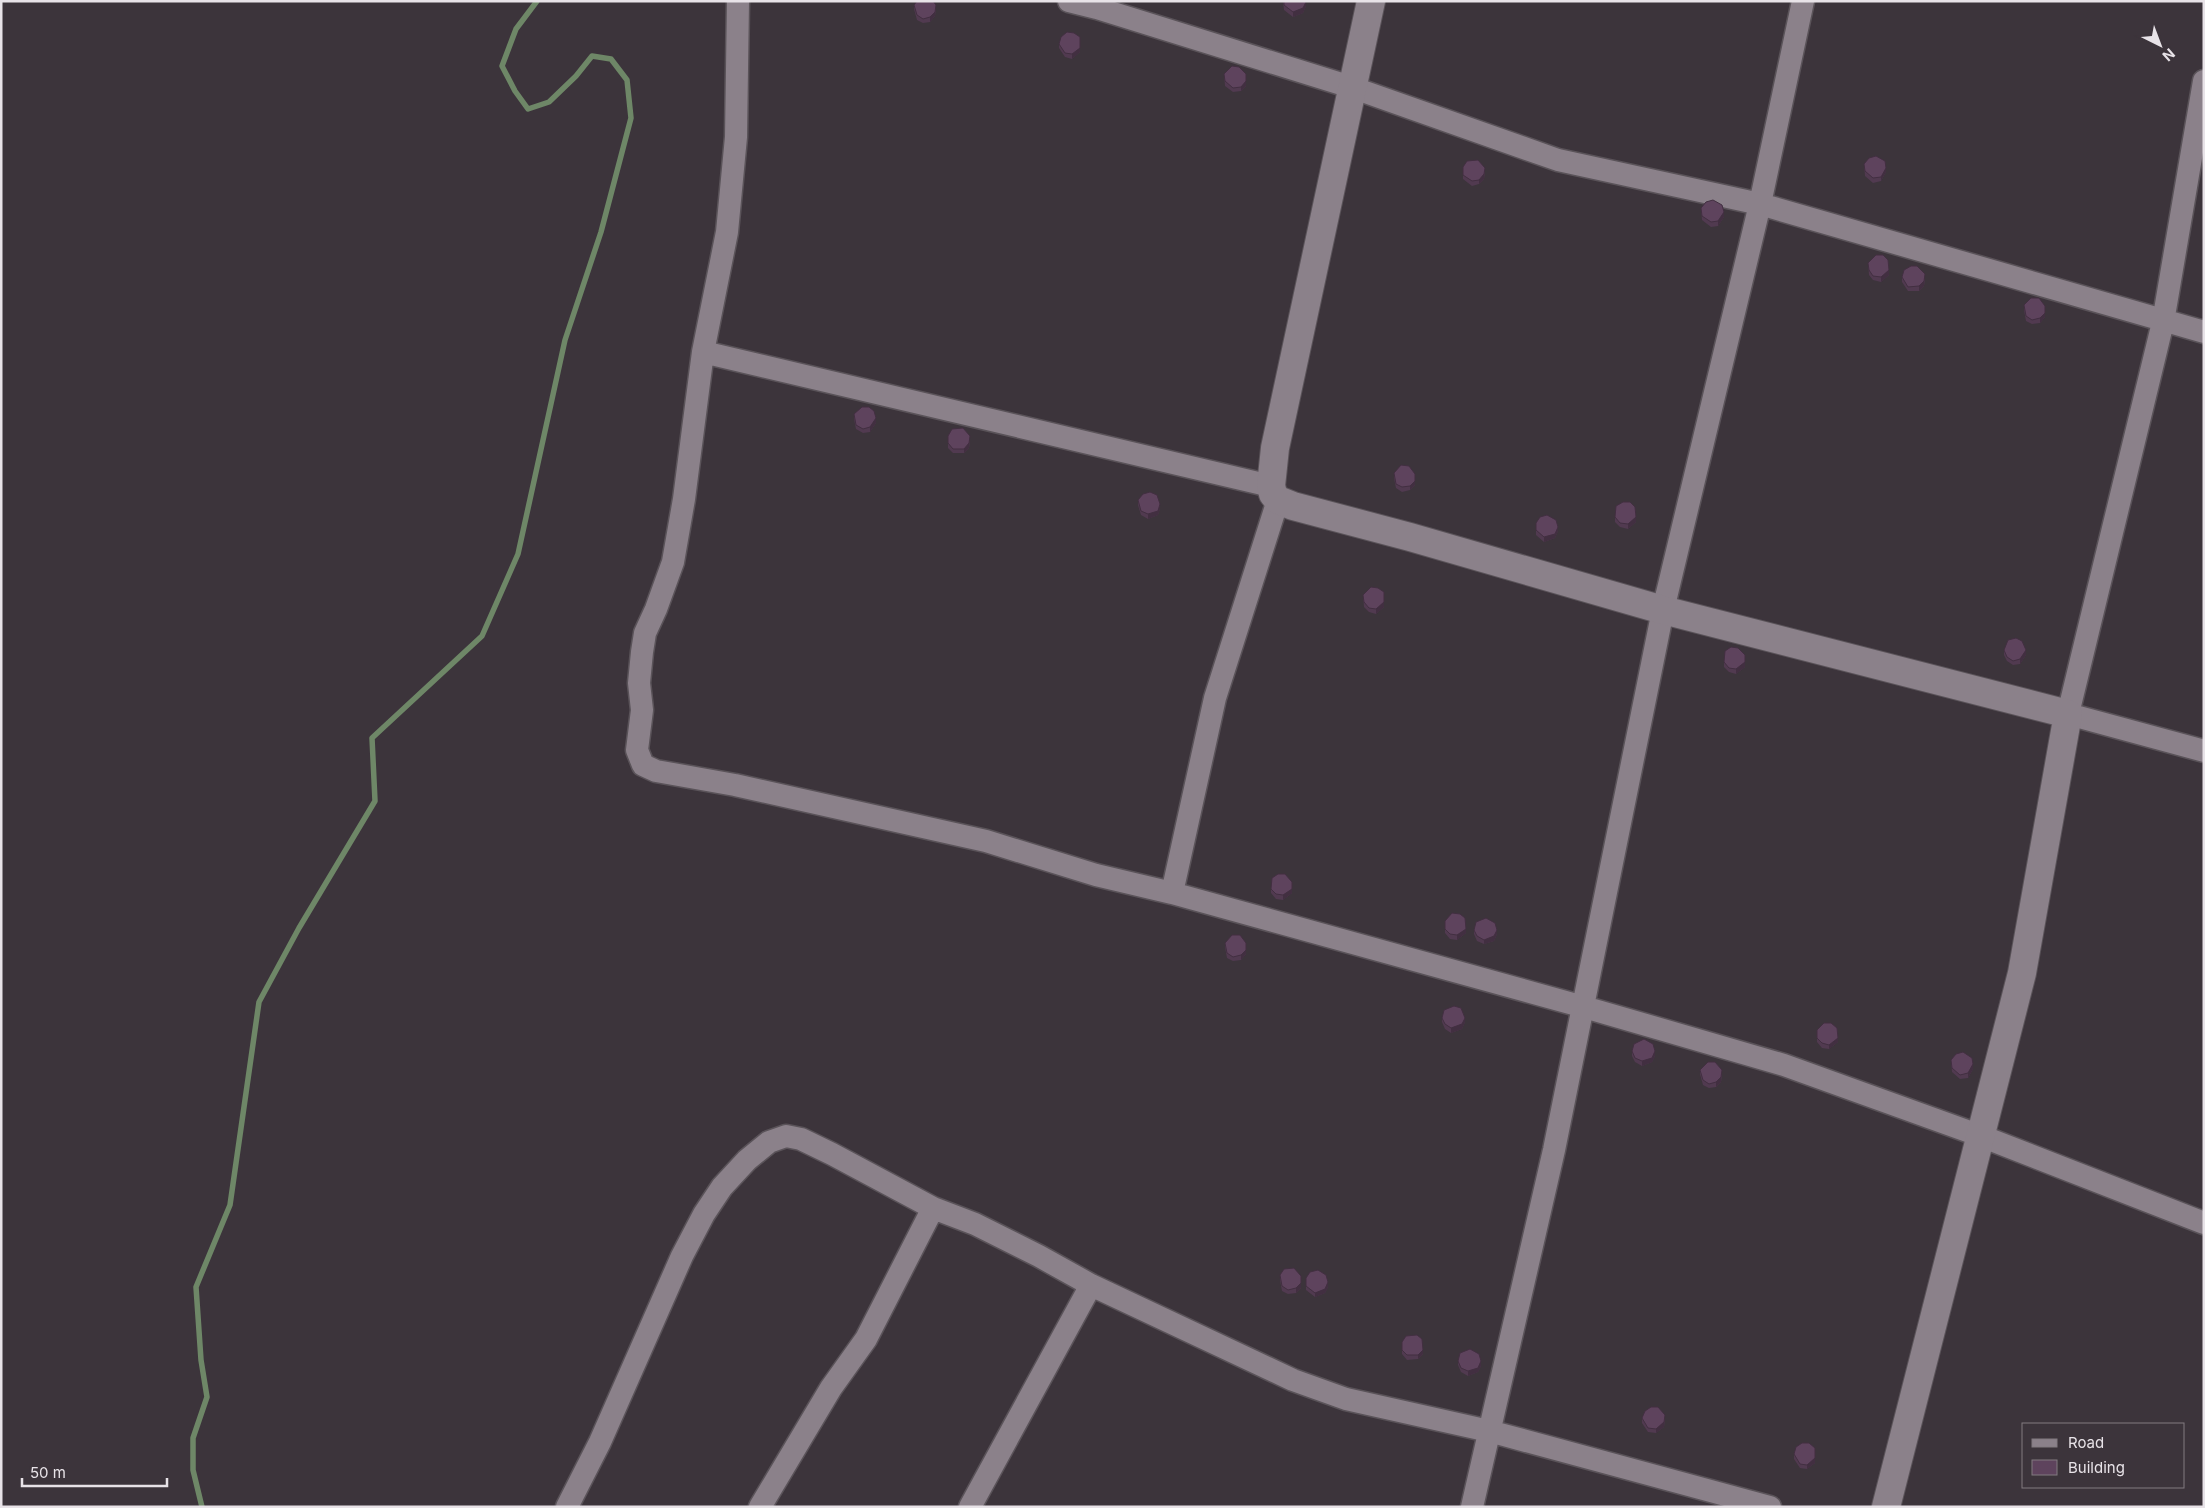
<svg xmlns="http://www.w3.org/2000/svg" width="2205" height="1508" font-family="Inter,sans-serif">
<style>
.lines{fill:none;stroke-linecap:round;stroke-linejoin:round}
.stream{stroke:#6e8767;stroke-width:5.5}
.minor-casing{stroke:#5a5359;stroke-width:25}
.tertiary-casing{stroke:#5a5359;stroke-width:30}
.minor{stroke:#8b818a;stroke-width:22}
.tertiary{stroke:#8b818a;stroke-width:28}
.wall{fill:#513a50}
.shaded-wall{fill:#422f41}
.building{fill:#5e435d;stroke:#422f41}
</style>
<rect width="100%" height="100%" fill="#3c343b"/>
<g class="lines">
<!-- stream -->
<path class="stream" d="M 202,1507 L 193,1470 L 193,1438 L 207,1397 L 201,1360 L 196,1287 L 230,1205 L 259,1002 L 299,928 L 375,801 L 372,738 L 482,636 L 518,554 L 565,340 L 601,232 L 631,118 L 627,80 L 611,59 L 592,56 L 576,76 L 549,102 L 528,109 L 515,91 L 502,66 L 516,29 L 537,1"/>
<defs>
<path id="minor" d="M 738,1 L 736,137 L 727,232 L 703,352 L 684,499 L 673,562 L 656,609 L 645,633 L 642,652 L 639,683 L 642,710 L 637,750 L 643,765 L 656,771 L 735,785 L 986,841 L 1096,875 L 1172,893 L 1584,1007 L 1784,1065 L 1981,1136 L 2204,1223
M 1069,1 L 1097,8 L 1351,87 L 1558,160 L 1760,204 L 2204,332
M 2204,81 L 2163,322 L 2068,714 L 2204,751
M 703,352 L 1271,486
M 1172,893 L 1215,698 L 1278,500
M 567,1507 L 600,1442 L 682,1256 L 704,1214 L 722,1187 L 747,1160 L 769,1142 L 786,1136 L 801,1139 L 832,1154 L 933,1208 L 975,1224 L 1039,1256 L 1091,1285 L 1293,1380 L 1346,1399 L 1489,1431 L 1770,1507
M 760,1507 L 831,1388 L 866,1339 L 933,1208
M 970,1507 L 1091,1285
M 1472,1507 L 1554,1150 L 1663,610 L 1760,204 L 1803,1"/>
<path id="tertiary" d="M 1371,1 L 1275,448 L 1271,486 L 1273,494 L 1278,500 L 1293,506 L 1410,537 L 1663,610 L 2068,714 L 2022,973 L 1886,1507"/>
</defs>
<!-- minor casing -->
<use href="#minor" class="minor-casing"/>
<!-- tertiary casing -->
<use href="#tertiary" class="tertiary-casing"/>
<!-- minor -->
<use href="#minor" class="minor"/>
<!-- tertiary -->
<use href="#tertiary" class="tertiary"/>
</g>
<!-- wall -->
<path class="wall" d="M 1283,1 L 1306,6 L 1303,13 L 1293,17 L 1284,10 Z
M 914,5 L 936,9 L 935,16 L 930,22 L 923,23 L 917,20 L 914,9 Z
M 1059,44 L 1080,52 L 1072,59 L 1065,57 L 1059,48 Z
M 1224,74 L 1246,79 L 1246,86 L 1241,91 L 1233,92 L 1225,86 Z
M 1864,164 L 1886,172 L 1881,181 L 1873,183 L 1865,176 Z
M 1463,167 L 1485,172 L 1484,179 L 1479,184 L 1472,186 L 1463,179 Z
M 1701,208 L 1724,217 L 1718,226 L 1711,227 L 1702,220 Z
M 1868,263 L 1889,275 L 1881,282 L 1873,280 L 1869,275 Z
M 1902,277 L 1925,279 L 1924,286 L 1919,291 L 1908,291 L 1902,282 Z
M 2024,305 L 2045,310 L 2045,317 L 2040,323 L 2032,324 L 2026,321 L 2024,310 Z
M 854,414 L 876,423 L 870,432 L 863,433 L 856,429 L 854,419 Z
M 948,436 L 970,441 L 969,448 L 964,453 L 953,453 L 948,448 Z
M 1394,473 L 1415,478 L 1415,485 L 1410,490 L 1402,492 L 1396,488 L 1394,478 Z
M 1138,500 L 1160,509 L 1158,515 L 1148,519 L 1141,515 L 1138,505 Z
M 1615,517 L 1636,522 L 1628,529 L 1620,527 L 1615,522 Z
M 1536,523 L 1558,531 L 1555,538 L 1544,542 L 1536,535 Z
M 1363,595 L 1384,607 L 1376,614 L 1369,612 L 1364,607 Z
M 2004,650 L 2026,655 L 2020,664 L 2013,665 L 2007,661 L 2004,655 Z
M 1745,660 L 1745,667 L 1736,674 L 1729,672 L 1724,667 L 1724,662 Z
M 1292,886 L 1292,893 L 1283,900 L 1276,899 L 1271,893 L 1271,889 Z
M 1445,921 L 1466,933 L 1457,940 L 1450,939 L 1445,933 Z
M 1474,930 L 1497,934 L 1494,941 L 1484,944 L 1477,941 L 1474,934 Z
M 1225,943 L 1246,947 L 1246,954 L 1241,960 L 1233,961 L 1227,958 L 1225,947 Z
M 1442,1018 L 1465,1022 L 1462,1029 L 1451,1033 L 1445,1029 L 1442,1022 Z
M 1817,1030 L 1838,1042 L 1829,1049 L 1822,1048 L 1817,1042 Z
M 1632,1051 L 1655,1056 L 1652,1062 L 1642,1066 L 1635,1062 L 1632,1056 Z
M 1951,1060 L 1973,1069 L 1968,1078 L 1960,1079 L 1952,1072 Z
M 1700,1070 L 1722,1075 L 1721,1082 L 1716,1087 L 1709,1088 L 1703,1085 L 1700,1074 Z
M 1280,1275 L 1301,1288 L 1296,1293 L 1288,1294 L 1282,1291 L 1280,1280 Z
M 1306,1278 L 1328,1287 L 1325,1293 L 1315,1297 L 1306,1290 Z
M 1402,1342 L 1423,1354 L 1418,1359 L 1407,1360 L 1402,1354 Z
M 1458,1361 L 1481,1366 L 1478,1372 L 1468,1376 L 1461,1372 L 1458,1365 Z
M 1642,1418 L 1665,1419 L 1664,1427 L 1656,1433 L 1648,1432 L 1642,1423 Z
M 1794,1454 L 1815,1463 L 1807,1469 L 1800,1468 L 1794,1459 Z"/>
<!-- shaded-wall -->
<path class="shaded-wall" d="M 1306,2 L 1306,6 L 1303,13 L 1293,17 L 1293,12 Z
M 936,5 L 935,16 L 930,22 L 930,17 Z
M 1080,48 L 1080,52 L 1072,59 L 1072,54 Z
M 1246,74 L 1246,86 L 1241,91 L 1241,87 Z
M 1485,168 L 1484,179 L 1479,184 L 1479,180 Z
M 1886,168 L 1886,172 L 1881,181 L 1881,177 Z
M 1724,212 L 1724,217 L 1718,226 L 1718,221 Z
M 1889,270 L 1889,275 L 1881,282 L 1881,277 Z
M 1925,274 L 1924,286 L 1919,291 L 1919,286 Z
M 2045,306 L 2045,317 L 2040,323 L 2040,318 Z
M 876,418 L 876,423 L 870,432 L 870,427 Z
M 970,436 L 969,448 L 964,453 L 964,449 Z
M 1415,474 L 1415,485 L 1410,490 L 1410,486 Z
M 1160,504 L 1160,509 L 1158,515 L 1148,519 L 1148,514 Z
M 1636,517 L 1636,522 L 1628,529 L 1628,524 Z
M 1558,527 L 1558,531 L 1555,538 L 1544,542 L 1544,537 Z
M 1384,602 L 1384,607 L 1376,614 L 1376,609 Z
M 2026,650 L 2026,655 L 2020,664 L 2020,659 Z
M 1745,655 L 1745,667 L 1736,674 L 1736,669 Z
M 1292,882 L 1292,893 L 1283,900 L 1283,895 Z
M 1466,929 L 1466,933 L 1457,940 L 1457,935 Z
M 1497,930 L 1497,934 L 1494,941 L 1484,944 L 1484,940 Z
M 1246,943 L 1246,954 L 1241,960 L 1241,955 Z
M 1465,1018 L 1465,1022 L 1462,1029 L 1451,1033 L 1451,1028 Z
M 1838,1038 L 1838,1042 L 1829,1049 L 1829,1045 Z
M 1655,1051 L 1655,1056 L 1652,1062 L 1642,1066 L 1642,1061 Z
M 1973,1064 L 1973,1069 L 1968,1078 L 1968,1073 Z
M 1722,1070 L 1721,1082 L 1716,1087 L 1716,1082 Z
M 1301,1280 L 1301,1288 L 1296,1293 L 1296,1288 Z
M 1328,1282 L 1328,1287 L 1325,1293 L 1315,1297 L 1315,1293 Z
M 1423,1350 L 1423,1354 L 1418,1359 L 1418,1355 Z
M 1481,1361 L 1481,1366 L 1478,1372 L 1468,1376 L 1468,1371 Z
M 1665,1415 L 1664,1427 L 1656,1433 L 1656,1429 Z
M 1815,1458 L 1815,1463 L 1807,1469 L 1807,1465 Z"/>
<!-- building -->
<path class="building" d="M 917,1 L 933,1 L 936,5 L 935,12 L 930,17 L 923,19 L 917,15 L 914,5 Z
M 1284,1 L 1305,1 L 1306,2 L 1303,8 L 1293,12 L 1284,5 Z
M 1067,32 L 1074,33 L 1080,37 L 1080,48 L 1072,54 L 1065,53 L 1059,44 L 1061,37 Z
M 1232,66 L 1239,67 L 1246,74 L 1246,81 L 1241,87 L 1233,88 L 1225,81 L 1224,74 Z
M 1876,156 L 1885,161 L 1886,168 L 1881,177 L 1873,178 L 1865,171 L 1864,164 L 1869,158 Z
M 1478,160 L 1485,168 L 1484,174 L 1479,180 L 1472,181 L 1463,175 L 1463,167 L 1467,161 Z
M 1713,200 L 1722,205 L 1724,212 L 1718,221 L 1711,222 L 1702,216 L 1701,208 L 1706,202 Z
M 1876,255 L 1883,255 L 1888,260 L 1889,270 L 1881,277 L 1873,276 L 1869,270 L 1868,263 Z
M 1911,266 L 1917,266 L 1925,274 L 1924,281 L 1919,286 L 1908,287 L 1902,277 L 1904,270 Z
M 2031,298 L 2039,298 L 2045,306 L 2045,313 L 2040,318 L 2032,320 L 2026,316 L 2024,305 Z
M 862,407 L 869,407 L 874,411 L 876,418 L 870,427 L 863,429 L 856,425 L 854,414 Z
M 963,428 L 970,436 L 969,443 L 964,449 L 953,449 L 948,443 L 948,436 L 952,429 Z
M 1401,465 L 1409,466 L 1415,474 L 1415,481 L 1410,486 L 1402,487 L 1396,484 L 1394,473 Z
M 1150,492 L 1157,495 L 1160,504 L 1158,511 L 1148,514 L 1141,511 L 1138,500 L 1143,494 Z
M 1623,502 L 1630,502 L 1635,507 L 1636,517 L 1628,524 L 1620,523 L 1615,517 L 1616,506 Z
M 1547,515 L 1556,520 L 1558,527 L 1555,534 L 1544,537 L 1536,530 L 1536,523 L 1540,517 Z
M 1371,587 L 1378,588 L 1384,592 L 1384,602 L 1376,609 L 1369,608 L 1364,602 L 1363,595 Z
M 2016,638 L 2022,641 L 2026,650 L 2020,659 L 2013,661 L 2007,657 L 2004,650 L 2008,640 Z
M 1731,647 L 1738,648 L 1745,655 L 1745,662 L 1736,669 L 1729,668 L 1724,662 L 1725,651 Z
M 1278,874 L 1285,874 L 1292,882 L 1292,889 L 1283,895 L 1276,894 L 1271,889 L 1272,878 Z
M 1452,913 L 1460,914 L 1465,918 L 1466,929 L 1457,935 L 1450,934 L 1445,929 L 1445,921 Z
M 1486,918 L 1495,923 L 1497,930 L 1494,936 L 1484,940 L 1477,936 L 1474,930 L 1476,922 Z
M 1232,935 L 1240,935 L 1246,943 L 1246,950 L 1241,955 L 1233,957 L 1227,953 L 1225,943 Z
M 1454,1006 L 1461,1008 L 1465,1018 L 1462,1024 L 1451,1028 L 1445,1024 L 1442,1018 L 1444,1010 Z
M 1824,1023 L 1831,1023 L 1837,1028 L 1838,1038 L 1829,1045 L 1822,1043 L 1817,1038 L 1817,1030 Z
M 1644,1039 L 1653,1044 L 1655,1051 L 1652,1058 L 1642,1061 L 1635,1058 L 1632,1051 L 1634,1044 Z
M 1963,1052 L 1972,1058 L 1973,1064 L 1968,1073 L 1960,1075 L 1952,1068 L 1951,1060 L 1956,1054 Z
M 1708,1062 L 1715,1062 L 1722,1070 L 1721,1077 L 1716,1082 L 1709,1084 L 1703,1080 L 1700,1070 Z
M 1294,1268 L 1301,1276 L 1301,1283 L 1296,1288 L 1288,1290 L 1282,1286 L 1280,1275 L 1284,1269 Z
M 1318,1270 L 1326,1275 L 1328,1282 L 1325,1289 L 1315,1293 L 1306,1286 L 1306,1278 L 1310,1272 Z
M 1417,1335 L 1422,1339 L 1423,1350 L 1418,1355 L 1407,1355 L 1402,1350 L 1402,1342 L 1406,1336 Z
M 1470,1349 L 1479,1354 L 1481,1361 L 1478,1368 L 1468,1371 L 1461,1368 L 1458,1361 L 1460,1353 Z
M 1651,1407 L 1658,1407 L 1665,1415 L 1664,1422 L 1656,1429 L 1648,1428 L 1642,1418 L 1645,1411 Z
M 1802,1443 L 1809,1443 L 1815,1448 L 1815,1458 L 1807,1465 L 1800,1464 L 1794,1454 L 1796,1447 Z"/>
<!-- border -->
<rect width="2205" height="1508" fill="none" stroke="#e8e3e8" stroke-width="5"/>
<!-- legend -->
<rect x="2022" y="1423" width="162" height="65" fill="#3c343b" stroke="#817a80"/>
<rect x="2032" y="1439" width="25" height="8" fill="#8b818a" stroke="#817a80"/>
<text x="2068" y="1448" font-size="15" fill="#e8e3e8">Road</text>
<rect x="2032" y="1460" width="25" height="15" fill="#5e435d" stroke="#817a80"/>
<text x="2068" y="1473" font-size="15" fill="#e8e3e8">Building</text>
<!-- north arrow -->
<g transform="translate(2160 45) rotate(138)" stroke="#3c343b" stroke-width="4" paint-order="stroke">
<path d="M0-4L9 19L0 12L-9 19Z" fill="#e8e3e8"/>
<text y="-8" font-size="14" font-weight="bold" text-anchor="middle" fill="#e8e3e8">N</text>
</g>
<!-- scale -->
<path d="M22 1478v8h145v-8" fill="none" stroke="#e8e3e8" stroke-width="2.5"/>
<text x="30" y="1478" font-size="15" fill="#e8e3e8" stroke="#3c343b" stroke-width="4" paint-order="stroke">50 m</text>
</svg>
